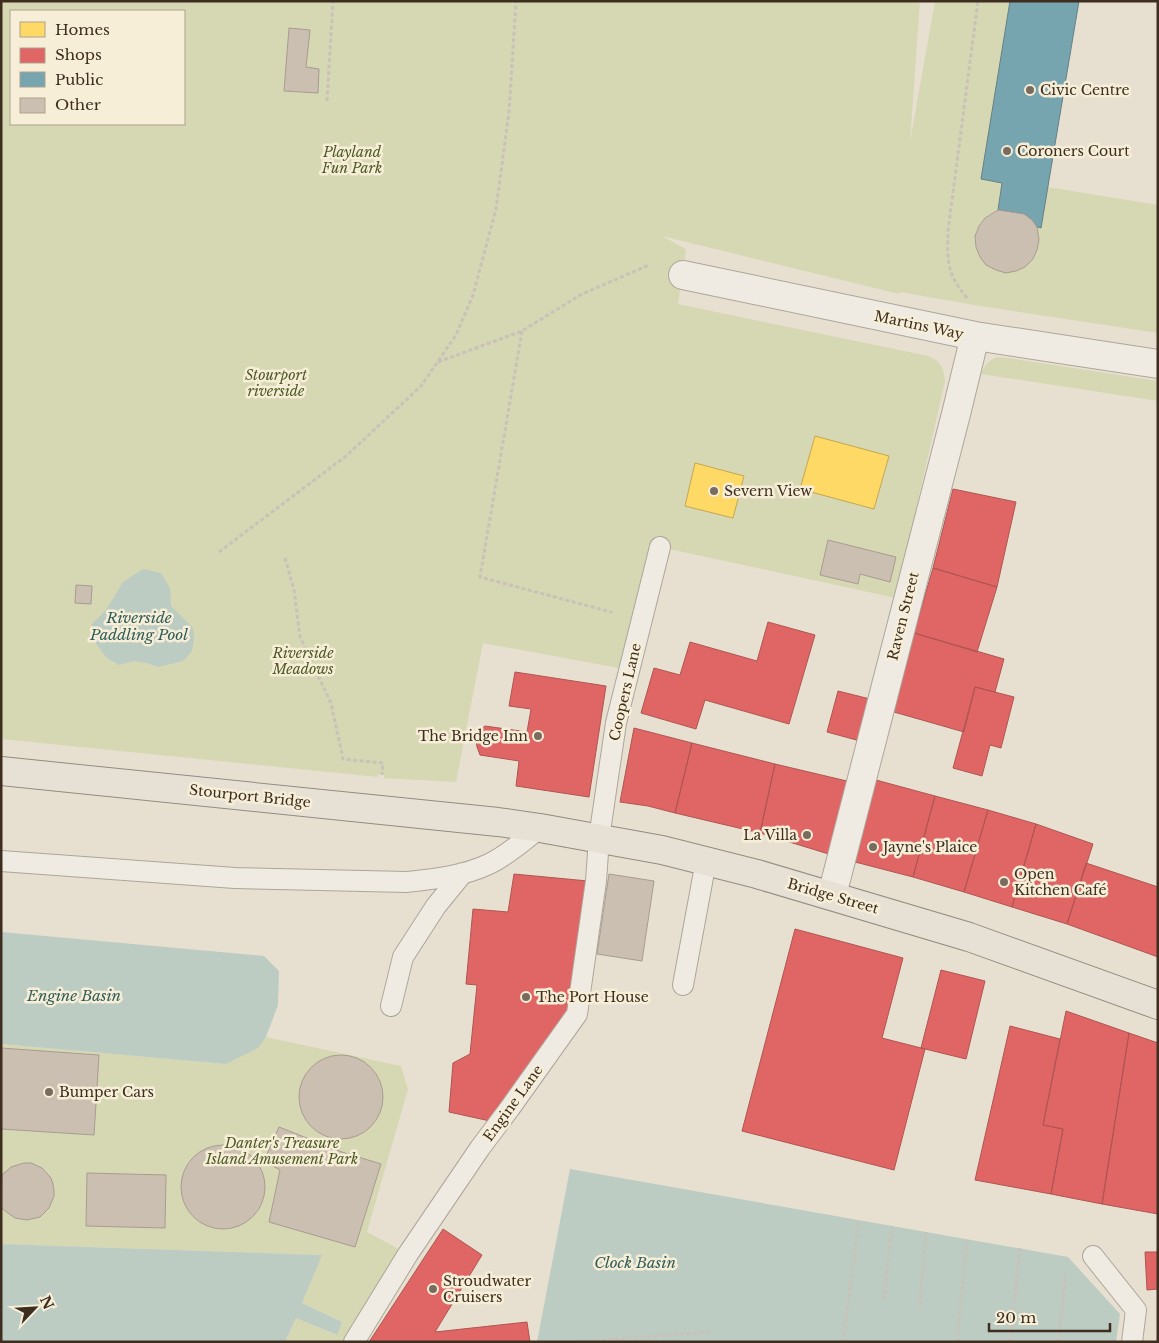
<svg xmlns="http://www.w3.org/2000/svg" width="1159" height="1343" font-family="'Libre Baskerville',serif">
<style>
.green{fill:#d6d7b3;fill-rule:evenodd}
.water{fill:#bcccc2}
.homes{fill:#ffd966;stroke:#c5a651}
.shops{fill:#e06666;stroke:#af5551}
.public{fill:#76a5af;stroke:#658184}
.building{fill:#cbbfb2;stroke:#a89c90}
.lines{fill:none;stroke-linecap:round;stroke-linejoin:round}
.lane-casing{stroke:#ada599;stroke-width:22}
.street-casing{stroke:#ada599;stroke-width:30}
.primary-casing{stroke:#928b80;stroke-width:30}
.path{stroke:#c8c2b9;stroke-width:3;stroke-dasharray:4 2.5;stroke-linecap:butt}
.lane{stroke:#efebe3;stroke-width:20}
.street{stroke:#efebe3;stroke-width:28}
.primary{stroke:#e6e1d4;stroke-width:28}
.poi-dot{fill:#786c5e;stroke:#f7eed8;stroke-width:2}
.labels{text-anchor:middle;dominant-baseline:central;stroke-width:5;stroke-linejoin:round;paint-order:stroke}
.poi-label{font-size:14px;fill:#3d2e20;stroke:#f7eed8;text-anchor:start}
.park-label{font-size:14px;font-style:italic;fill:#4d5a26;stroke:#f7eed8}
.street-label{font-size:14px;fill:#3d2e20;stroke:#f7eed8}
.water-label{font-size:15px;font-style:italic;fill:#2f5d5a;stroke:#f7eed8}
</style>
<rect width="100%" height="100%" fill="#e7e0d1"/>
<!-- green -->
<path class="green" d="M 1,1 L 920,1 L 910,142 L 935,1 L 1010,1 L 981,179 L 1002,183 L 998,210 C 994,212 988,215 985,218 C 956,244 997,293 1030,262 C 1040,253 1039,240 1037,227 L 1041,228 L 1048,187 L 1158,205 L 1158,333 L 974,305 L 900,292 L 899,294 L 662,236 L 686,249 L 678,304 L 928,356 C 940,360 944,368 945,381 L 896,598 L 660,547 L 629,670 L 483,643 L 456,782 L 384,778 L 384,775 L 378,774 L 378,777 L 1,739 ZM 11,11 L 184,11 L 184,124 L 11,124 Z
M 997,357 L 1008,358 L 1158,381 L 1158,401 L 981,374 C 985,365 988,361 997,357 Z
M 266,1037 L 401,1066 L 408,1089 L 367,1232 L 408,1254 L 354,1342 L 285,1342 L 296,1318 L 336,1335 L 342,1322 L 302,1303 L 321,1255 L 1,1244 L 1,1044 L 226,1064 L 257,1048 Z"/>
<!-- water -->
<path class="water" d="M 143,569 L 161,573 L 170,588 L 171,606 L 193,628 L 194,639 L 192,651 L 183,661 L 158,667 L 147,663 L 133,661 L 119,665 L 107,658 L 100,649 L 92,637 L 92,624 L 106,610 L 123,582 Z
M 1,932 L 264,956 L 279,971 L 278,1005 L 266,1037 L 258,1048 L 226,1064 L 1,1044 Z
M 570,1169 L 1068,1257 L 1120,1314 L 1116,1342 L 537,1342 Z
M 1,1244 L 322,1255 L 302,1303 L 342,1322 L 337,1335 L 296,1318 L 285,1342 L 1,1342 Z"/>
<!-- homes -->
<path class="homes" d="M 815,436 L 889,456 L 874,509 L 800,489 Z
M 695,463 L 744,476 L 733,518 L 685,506 Z"/>
<!-- shops -->
<path class="shops" d="M 953,489 L 1016,502 L 997,587 L 933,568 Z
M 933,568 L 997,587 L 977,652 L 914,633 Z
M 768,622 L 815,635 L 789,724 L 705,700 L 696,729 L 641,713 L 654,668 L 680,675 L 690,642 L 757,661 Z
M 914,633 L 1004,659 L 995,692 L 975,687 L 964,732 L 894,712 Z
M 515,672 L 606,686 L 589,797 L 516,786 L 519,761 L 480,755 L 477,747 L 476,739 L 479,731 L 485,726 L 527,732 L 531,709 L 509,706 Z
M 975,687 L 1014,697 L 1001,748 L 990,745 L 982,776 L 953,768 Z
M 838,691 L 870,699 L 860,741 L 827,732 Z
M 634,728 L 692,743 L 675,813 L 648,806 L 620,802 Z
M 692,743 L 775,764 L 760,833 L 675,813 Z
M 775,764 L 851,782 L 832,855 L 760,833 Z
M 876,780 L 935,796 L 913,877 L 855,862 Z
M 935,796 L 988,810 L 964,892 L 913,877 Z
M 988,810 L 1036,824 L 1012,907 L 964,892 Z
M 1036,824 L 1093,844 L 1067,924 L 1012,907 Z
M 1086,863 L 1158,887 L 1158,957 L 1067,924 Z
M 514,874 L 588,881 L 574,1008 L 490,1121 L 449,1112 L 453,1063 L 470,1054 L 477,985 L 466,984 L 473,909 L 508,912 Z
M 795,929 L 903,958 L 882,1038 L 925,1049 L 894,1170 L 742,1131 Z
M 941,970 L 985,981 L 966,1059 L 921,1048 Z
M 1066,1011 L 1129,1033 L 1102,1204 L 1051,1194 L 1063,1129 L 1043,1125 Z
M 1010,1026 L 1060,1039 L 1043,1125 L 1063,1129 L 1051,1194 L 975,1180 Z
M 1129,1033 L 1158,1043 L 1158,1214 L 1102,1204 Z
M 443,1229 L 482,1255 L 435,1332 L 527,1322 L 530,1342 L 369,1342 Z
M 1145,1252 L 1158,1252 L 1158,1289 L 1147,1290 Z"/>
<!-- public -->
<path class="public" d="M 1010,1 L 1079,1 L 1041,228 L 1037,227 L 1032,220 L 1024,214 L 998,210 L 1002,183 L 981,179 Z"/>
<!-- building -->
<path class="building" d="M 289,28 L 310,30 L 306,67 L 319,69 L 318,93 L 284,91 Z
M 998,210 L 1024,214 L 1032,220 L 1037,227 L 1039,240 L 1037,250 L 1033,259 L 1025,267 L 1016,271 L 1006,273 L 996,270 L 986,265 L 980,257 L 976,247 L 975,236 L 979,226 L 985,218 Z
M 828,540 L 896,557 L 890,582 L 860,574 L 858,584 L 820,575 Z
M 76,585 L 92,586 L 91,604 L 75,603 Z
M 609,874 L 654,881 L 642,961 L 597,954 Z
M 1,1048 L 99,1055 L 94,1135 L 1,1129 Z
M299 1097a42 42 0 1 1 84 0a42 42 0 1 1-84 0Z
M 279,1127 L 342,1152 L 381,1164 L 355,1247 L 269,1222 L 280,1170 L 264,1161 Z
M181 1187a42 42 0 1 1 84 0a42 42 0 1 1-84 0Z
M 24,1163 L 31,1163 L 42,1168 L 51,1178 L 53,1184 L 54,1190 L 54,1196 L 49,1208 L 40,1217 L 27,1220 L 15,1218 L 5,1211 L 1,1207 L 2,1175 L 11,1167 Z
M 87,1173 L 166,1175 L 165,1228 L 86,1226 Z"/>
<g class="lines">
<defs>
<path id="lane" d="M 1,861 L 235,878 L 407,882 C 435,879 464,876 489,864 C 508,855 524,840 540,828
M 683,985 L 706,861
M 391,1006 L 403,957 L 436,906 L 463,873
M 1093,1256 L 1136,1310 L 1132,1342
M 354,1342 L 408,1254 L 480,1148 L 510,1108 L 577,1014 L 596,881 L 599,838 L 616,723 L 660,547"/>
<path id="street" d="M 683,275 L 975,336 L 1158,364
M 832,895 L 956,414 L 975,336"/>
<path id="primary" d="M 1,771 L 498,822 L 540,828 L 662,850 L 757,874 L 969,937 L 1158,1005"/>
</defs>
<!-- lane casing -->
<use href="#lane" class="lane-casing"/>
<!-- street casing -->
<use href="#street" class="street-casing"/>
<!-- primary casing -->
<use href="#primary" class="primary-casing"/>
<!-- path -->
<path class="path" d="M 327,101 L 333,1
M 967,298 C 947,274 947,262 948,231 L 978,1
M 522,331 L 480,577 L 611,612 L 611,611
M 438,362 L 522,331 L 582,294 L 649,265
M 219,552 L 346,456 L 405,401 L 421,386 L 456,335 L 473,295 L 496,209 L 509,112 L 516,1
M 285,558 L 294,590 L 300,637 L 331,703 L 343,759 L 383,763 L 382,775
M 884,1300 L 892,1226
M 920,1306 L 926,1232
M 576,1342 L 711,1332
M 843,1342 L 859,1220
M 957,1342 L 967,1239
M 1010,1342 L 1020,1248
M 1058,1342 L 1066,1273"/>
<!-- lane -->
<use href="#lane" class="lane"/>
<!-- street -->
<use href="#street" class="street"/>
<!-- primary -->
<use href="#primary" class="primary"/>
</g>
<!-- markers -->
<g class="poi-dot">
<circle cx="1030" cy="90" r="5"/>
<circle cx="1007" cy="151" r="5"/>
<circle cx="714" cy="491" r="5"/>
<circle cx="538" cy="736" r="5"/>
<circle cx="807" cy="835" r="5"/>
<circle cx="873" cy="847" r="5"/>
<circle cx="1004" cy="882" r="5"/>
<circle cx="526" cy="997" r="5"/>
<circle cx="49" cy="1092" r="5"/>
<circle cx="433" cy="1289" r="5"/>
</g>
<g class="labels">
<!-- poi labels -->
<g class="poi-label">
<text x="1040" y="90">Civic Centre</text>
<text x="1017" y="151">Coroners Court</text>
<text x="724" y="491">Severn View</text>
<text x="528" y="736" text-anchor="end">The Bridge Inn</text>
<text x="797" y="835" text-anchor="end">La Villa</text>
<text x="883" y="847">Jayne's Plaice</text>
<text x="1014" y="874">Open<tspan x="1014" dy="16">Kitchen Café</tspan></text>
<text x="536" y="997">The Port House</text>
<text x="59" y="1092">Bumper Cars</text>
<text x="443" y="1281">Stroudwater<tspan x="443" dy="16">Cruisers</tspan></text>
</g>
<!-- park labels -->
<g class="park-label">
<text x="352" y="152">Playland<tspan x="352" dy="16">Fun Park</tspan></text>
<text x="276" y="375">Stourport<tspan x="276" dy="16">riverside</tspan></text>
<text x="303" y="653">Riverside<tspan x="303" dy="16">Meadows</tspan></text>
<text x="282" y="1143">Danter's Treasure<tspan x="282" dy="16">Island Amusement Park</tspan></text>
</g>
<!-- street labels -->
<g class="street-label">
<text transform="translate(919 325) rotate(12)">Martins Way</text>
<text transform="translate(903 616) rotate(-76)">Raven Street</text>
<text transform="translate(625 692) rotate(-77)">Coopers Lane</text>
<text transform="translate(250 796) rotate(6)">Stourport Bridge</text>
<text transform="translate(833 896) rotate(16)">Bridge Street</text>
<text transform="translate(513 1103) rotate(-54)">Engine Lane</text>
</g>
<!-- water labels -->
<g class="water-label">
<text x="139" y="617">Riverside<tspan x="139" dy="17">Paddling Pool</tspan></text>
<text x="74" y="995">Engine Basin</text>
<text x="635" y="1262">Clock Basin</text>
</g>
</g>
<!-- border -->
<rect width="1159" height="1343" fill="none" stroke="#3d2e20" stroke-width="5"/>
<!-- legend -->
<rect x="10" y="10" width="175" height="115" fill="#f7eed8" stroke="#ada18e"/>
<rect x="20" y="22" width="25" height="15" fill="#ffd966" stroke="#ada18e"/>
<text x="55" y="35" font-size="15" fill="#3d2e20">Homes</text>
<rect x="20" y="48" width="25" height="15" fill="#e06666" stroke="#ada18e"/>
<text x="55" y="60" font-size="15" fill="#3d2e20">Shops</text>
<rect x="20" y="72" width="25" height="15" fill="#76a5af" stroke="#ada18e"/>
<text x="55" y="85" font-size="15" fill="#3d2e20">Public</text>
<rect x="20" y="98" width="25" height="15" fill="#cbbfb2" stroke="#ada18e"/>
<text x="55" y="110" font-size="15" fill="#3d2e20">Other</text>
<!-- north arrow -->
<g transform="translate(35 1308) rotate(65)" stroke="#f7eed8" stroke-width="4" paint-order="stroke">
<path d="M0-4L9 19L0 12L-9 19Z" fill="#3d2e20"/>
<text y="-8" font-size="14" font-weight="bold" text-anchor="middle" fill="#3d2e20">N</text>
</g>
<!-- scale -->
<path d="M989 1323v8h121v-8" fill="none" stroke="#3d2e20" stroke-width="2.5"/>
<text x="996" y="1323" font-size="15" fill="#3d2e20" stroke="#f7eed8" stroke-width="4" paint-order="stroke">20 m</text>
</svg>
